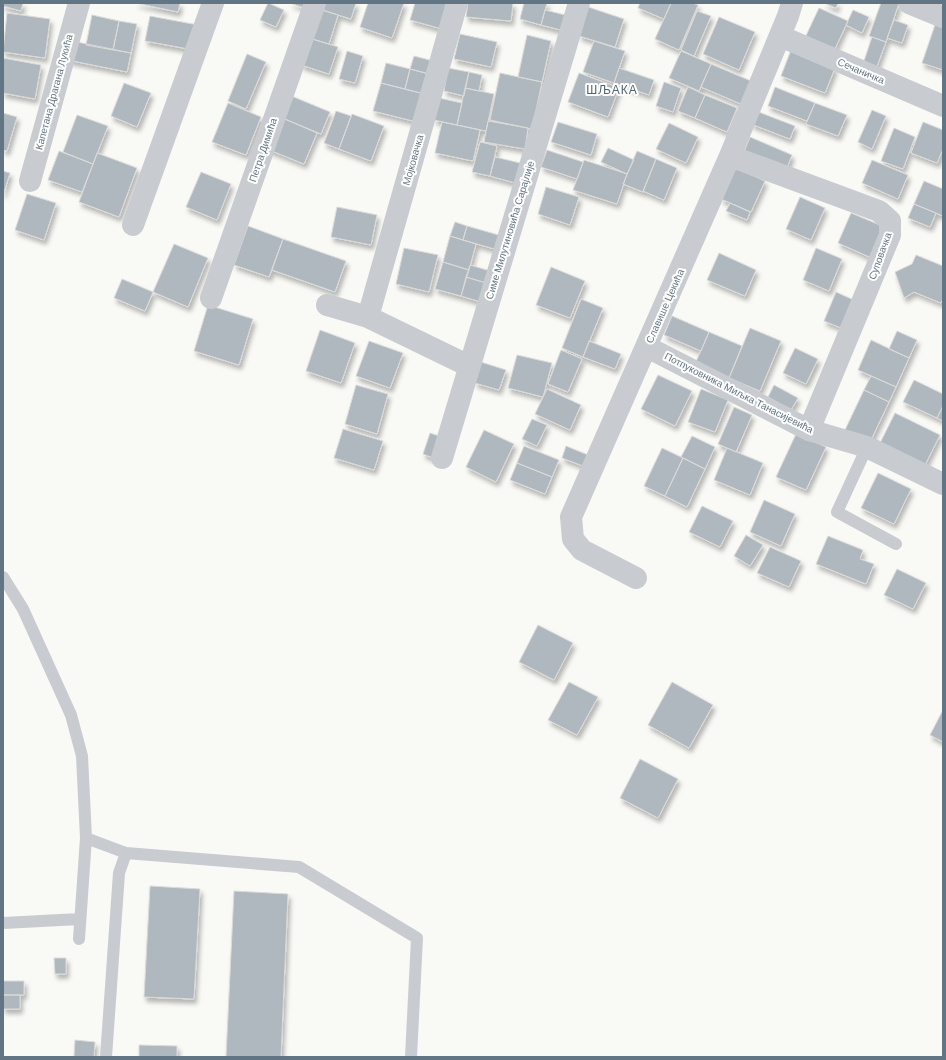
<svg xmlns="http://www.w3.org/2000/svg" width="946" height="1060" font-family="'DM Sans',sans-serif">
<style>
.building{fill:#afb8be;stroke:#dbdad8;filter:url(#shadow)}
.lines{fill:none;stroke-linecap:round;stroke-linejoin:round}
.service{stroke:#c8ccd0;stroke-width:12}
.minor{stroke:#c8ccd0;stroke-width:22}
.labels{text-anchor:middle;dominant-baseline:central;stroke-width:4;stroke-linejoin:round;paint-order:stroke}
.street-label{font-size:10px;fill:#617584;stroke:#fff}
.quarter-label{font-size:12px;letter-spacing:1px;fill:#53636e;stroke:#fff}
</style>
<defs>
<filter id="shadow"><feDropShadow dx="2.5" dy="4.5" stdDeviation="2" flood-color="#0004"/></filter>
</defs>
<rect width="100%" height="100%" fill="#f9f9f6"/>
<!-- building -->
<path class="building" d="M 3,3 L 23,3 L 21,11 L 3,6 Z
M 136,3 L 180,3 L 178,12 Z
M 268,3 L 284,10 L 276,27 L 260,20 Z
M 290,3 L 309,3 L 307,9 Z
M 320,3 L 356,3 L 351,19 L 319,9 Z
M 368,3 L 404,3 L 392,38 L 360,27 Z
M 415,3 L 449,3 L 442,29 L 410,20 Z
M 468,3 L 513,3 L 511,21 L 466,17 Z
M 524,3 L 547,3 L 541,25 L 520,19 Z
M 640,3 L 671,3 L 664,19 L 638,8 Z
M 671,3 L 692,3 L 698,5 L 679,50 L 655,39 Z
M 824,3 L 838,3 L 836,8 Z
M 881,3 L 899,3 L 886,42 L 869,36 Z
M 588,7 L 624,19 L 615,47 L 579,36 Z
M 819,8 L 848,21 L 833,53 L 804,40 Z
M 319,9 L 338,15 L 329,44 L 309,38 Z
M 545,10 L 569,16 L 565,31 L 541,25 Z
M 853,10 L 869,17 L 862,33 L 846,25 Z
M 697,11 L 711,16 L 694,56 L 681,50 Z
M 7,13 L 50,19 L 45,58 L 3,52 Z
M 92,15 L 119,21 L 113,50 L 86,45 Z
M 150,16 L 198,25 L 194,50 L 145,41 Z
M 719,17 L 755,32 L 739,70 L 703,54 Z
M 937,19 L 943,21 L 943,70 L 922,63 Z
M 894,20 L 908,25 L 902,43 L 887,38 Z
M 119,21 L 137,24 L 131,53 L 113,50 Z
M 460,34 L 497,42 L 491,67 L 454,59 Z
M 527,35 L 551,41 L 542,82 L 518,77 Z
M 872,37 L 886,42 L 876,69 L 863,64 Z
M 309,38 L 338,47 L 329,74 L 301,65 Z
M 72,41 L 131,53 L 127,72 L 68,60 Z
M 594,41 L 625,51 L 614,83 L 583,72 Z
M 791,50 L 835,68 L 825,93 L 781,76 Z
M 347,51 L 363,56 L 355,83 L 339,79 Z
M 681,51 L 711,64 L 699,91 L 669,78 Z
M 247,54 L 266,62 L 246,109 L 228,101 Z
M 414,56 L 437,62 L 433,75 L 410,69 Z
M 3,58 L 41,65 L 35,99 L 3,93 Z
M 386,63 L 410,69 L 405,89 L 381,83 Z
M 711,64 L 751,81 L 741,104 L 701,87 Z
M 448,68 L 469,72 L 464,96 L 444,91 Z
M 619,68 L 654,80 L 649,95 L 614,83 Z
M 410,69 L 433,75 L 428,95 L 405,89 Z
M 469,72 L 482,75 L 479,91 L 465,88 Z
M 500,73 L 542,82 L 532,129 L 490,120 Z
M 579,73 L 619,88 L 608,117 L 568,102 Z
M 664,82 L 681,88 L 673,112 L 656,106 Z
M 124,83 L 151,93 L 137,127 L 111,116 Z
M 381,83 L 428,95 L 421,123 L 373,111 Z
M 688,87 L 705,95 L 695,118 L 678,111 Z
M 775,87 L 815,103 L 807,121 L 768,106 Z
M 465,88 L 494,94 L 486,131 L 457,125 Z
M 289,95 L 330,112 L 321,134 L 280,117 Z
M 705,95 L 737,108 L 727,132 L 695,118 Z
M 439,98 L 462,103 L 457,125 L 434,120 Z
M 228,103 L 261,117 L 246,155 L 212,142 Z
M 815,103 L 847,115 L 838,136 L 806,124 Z
M 872,110 L 886,116 L 872,149 L 858,142 Z
M 336,111 L 351,116 L 339,149 L 324,143 Z
M 756,111 L 795,126 L 790,139 L 751,124 Z
M 3,113 L 17,117 L 7,151 L 3,150 Z
M 352,114 L 384,126 L 371,161 L 339,149 Z
M 77,115 L 108,126 L 93,164 L 63,152 Z
M 280,117 L 317,133 L 304,164 L 267,149 Z
M 488,121 L 528,128 L 525,149 L 484,142 Z
M 442,122 L 480,130 L 473,161 L 435,153 Z
M 558,122 L 597,134 L 591,155 L 551,142 Z
M 923,122 L 943,130 L 943,149 L 937,163 L 911,153 Z
M 669,123 L 698,137 L 686,163 L 656,149 Z
M 894,128 L 915,137 L 903,169 L 881,161 Z
M 750,137 L 792,155 L 786,170 L 744,152 Z
M 480,142 L 497,146 L 490,176 L 472,172 Z
M 608,148 L 634,160 L 627,174 L 601,162 Z
M 547,150 L 583,162 L 577,179 L 541,167 Z
M 59,151 L 93,164 L 82,192 L 48,180 Z
M 637,151 L 656,159 L 643,192 L 623,184 Z
M 97,153 L 137,168 L 119,217 L 79,202 Z
M 495,157 L 524,164 L 519,184 L 490,176 Z
M 656,159 L 677,168 L 664,200 L 643,191 Z
M 584,160 L 627,174 L 617,204 L 573,190 Z
M 872,160 L 908,175 L 898,199 L 862,183 Z
M 735,168 L 765,181 L 751,212 L 721,199 Z
M 3,171 L 10,173 L 3,195 Z
M 201,172 L 231,184 L 217,220 L 186,207 Z
M 924,181 L 943,189 L 943,216 L 914,204 Z
M 546,187 L 579,197 L 570,225 L 538,214 Z
M 27,194 L 56,203 L 44,240 L 15,230 Z
M 800,197 L 825,208 L 811,240 L 786,229 Z
M 730,203 L 750,212 L 747,220 L 726,211 Z
M 914,204 L 936,213 L 930,227 L 908,218 Z
M 337,207 L 377,215 L 371,245 L 331,237 Z
M 851,213 L 887,228 L 874,259 L 838,243 Z
M 455,222 L 467,226 L 463,240 L 450,236 Z
M 248,226 L 283,239 L 269,277 L 234,265 Z
M 467,226 L 502,236 L 498,250 L 463,240 Z
M 450,236 L 476,244 L 469,270 L 443,262 Z
M 283,239 L 346,261 L 335,292 L 272,270 Z
M 174,244 L 208,258 L 188,307 L 153,292 Z
M 404,248 L 438,255 L 429,292 L 396,284 Z
M 816,248 L 842,259 L 829,291 L 803,280 Z
M 719,253 L 756,270 L 745,296 L 707,280 Z
M 916,255 L 943,266 L 943,298 L 941,303 L 914,292 L 904,298 L 895,272 L 912,264 Z
M 443,262 L 469,270 L 461,296 L 435,289 Z
M 470,265 L 490,271 L 486,283 L 466,277 Z
M 551,267 L 585,281 L 570,318 L 536,305 Z
M 466,277 L 486,283 L 481,302 L 461,296 Z
M 122,279 L 153,292 L 145,311 L 114,298 Z
M 836,292 L 858,302 L 846,330 L 824,321 Z
M 581,299 L 603,308 L 583,357 L 562,348 Z
M 208,305 L 253,319 L 239,365 L 194,351 Z
M 672,316 L 709,332 L 701,351 L 664,335 Z
M 750,328 L 781,341 L 760,391 L 729,378 Z
M 320,330 L 355,343 L 341,383 L 306,371 Z
M 897,331 L 917,340 L 909,358 L 889,349 Z
M 709,332 L 742,346 L 729,378 L 695,364 Z
M 871,340 L 909,358 L 896,387 L 858,370 Z
M 369,341 L 403,353 L 390,388 L 356,376 Z
M 589,341 L 621,354 L 615,369 L 583,357 Z
M 795,348 L 818,359 L 806,384 L 783,373 Z
M 561,350 L 582,359 L 568,392 L 548,384 Z
M 517,355 L 552,363 L 543,397 L 508,388 Z
M 481,362 L 506,370 L 499,390 L 475,383 Z
M 658,375 L 692,391 L 675,426 L 641,409 Z
M 871,376 L 896,387 L 889,402 L 864,390 Z
M 914,380 L 943,394 L 943,406 L 937,418 L 903,402 Z
M 356,385 L 388,394 L 377,434 L 345,424 Z
M 774,385 L 798,398 L 791,410 L 768,397 Z
M 547,389 L 581,405 L 570,430 L 535,414 Z
M 701,389 L 728,400 L 715,432 L 688,422 Z
M 864,390 L 889,402 L 870,442 L 845,430 Z
M 943,406 L 943,421 L 937,418 Z
M 734,407 L 752,415 L 736,452 L 718,444 Z
M 895,413 L 940,435 L 924,467 L 879,445 Z
M 532,419 L 547,425 L 537,446 L 522,439 Z
M 343,429 L 383,441 L 374,470 L 334,458 Z
M 484,430 L 514,444 L 496,482 L 466,467 Z
M 430,433 L 439,436 L 433,458 L 423,454 Z
M 796,434 L 826,447 L 806,490 L 776,477 Z
M 692,436 L 715,447 L 705,469 L 681,457 Z
M 524,446 L 559,460 L 552,477 L 517,463 Z
M 566,446 L 588,455 L 583,466 L 562,458 Z
M 662,448 L 683,458 L 665,496 L 644,486 Z
M 727,448 L 763,463 L 750,495 L 714,480 Z
M 683,458 L 705,469 L 687,507 L 665,496 Z
M 517,463 L 552,477 L 545,494 L 510,480 Z
M 878,473 L 911,489 L 894,524 L 861,508 Z
M 764,500 L 795,514 L 781,546 L 750,532 Z
M 702,506 L 733,521 L 720,547 L 689,532 Z
M 746,535 L 763,545 L 750,566 L 734,556 Z
M 828,536 L 863,550 L 860,559 L 874,564 L 866,584 L 816,564 Z
M 770,547 L 801,561 L 789,587 L 757,573 Z
M 897,569 L 926,583 L 913,609 L 884,595 Z
M 538,625 L 573,643 L 554,680 L 519,662 Z
M 569,682 L 598,697 L 577,735 L 548,720 Z
M 672,682 L 713,705 L 689,748 L 648,725 Z
M 943,710 L 943,742 L 930,735 Z
M 640,759 L 678,779 L 658,818 L 620,798 Z
M 150,886 L 200,889 L 194,999 L 144,997 Z
M 234,891 L 288,894 L 281,1057 L 226,1057 Z
M 54,958 L 66,958 L 66,974 L 55,974 Z
M 3,981 L 24,981 L 24,995 L 3,995 Z
M 3,995 L 20,995 L 20,1009 L 3,1009 Z
M 75,1040 L 95,1042 L 94,1057 L 74,1057 Z
M 139,1045 L 177,1046 L 177,1057 L 139,1057 Z"/>
<g class="lines">
<!-- service -->
<path class="service" d="M 867,447 L 837,512 L 896,544
M 3,577 L 23,609 L 71,715 L 82,756 L 86,838 L 79,939
M 86,838 L 126,853 L 299,867 L 417,938 L 411,1057
M 3,923 L 80,919
M 106,1057 L 119,873 L 126,853"/>
<!-- minor -->
<path class="minor" d="M 909,3 L 943,17
M 780,36 L 943,106
M 730,156 L 879,211 L 890,221 L 890,235 L 809,430
M 30,181 L 79,3
M 133,225 L 213,3
M 211,298 L 315,3
M 327,305 L 368,317 L 469,366
M 368,317 L 457,3
M 647,347 L 809,430 L 867,447 L 943,484
M 442,458 L 579,3
M 636,578 L 582,550 L 573,539 L 571,517 L 730,156 L 788,16 L 792,3"/>
</g>
<g class="labels">
<!-- street labels -->
<g class="street-label">
<text transform="translate(861 71) rotate(23)">Сечаничка</text>
<text transform="translate(54 92) rotate(-75)">Капетана Драгана Лукића</text>
<text transform="translate(263 150) rotate(-71)">Петра Димића</text>
<text transform="translate(413 160) rotate(-74)">Мојковачка</text>
<text transform="translate(510 230) rotate(-73)">Симе Милутиновића Сарајлије</text>
<text transform="translate(880 256) rotate(-70)">Суповачка</text>
<text transform="translate(665 306) rotate(-66)">Славише Цекића</text>
<text transform="translate(739 393) rotate(27)">Потпуковника Миљка Танасијевића</text>
</g>
<!-- quarter labels -->
<g class="quarter-label">
<text x="612" y="90">ШЉАКА</text>
</g>
</g>
<!-- border -->
<rect width="946" height="1060" fill="none" stroke="#617584" stroke-width="8"/>
</svg>
